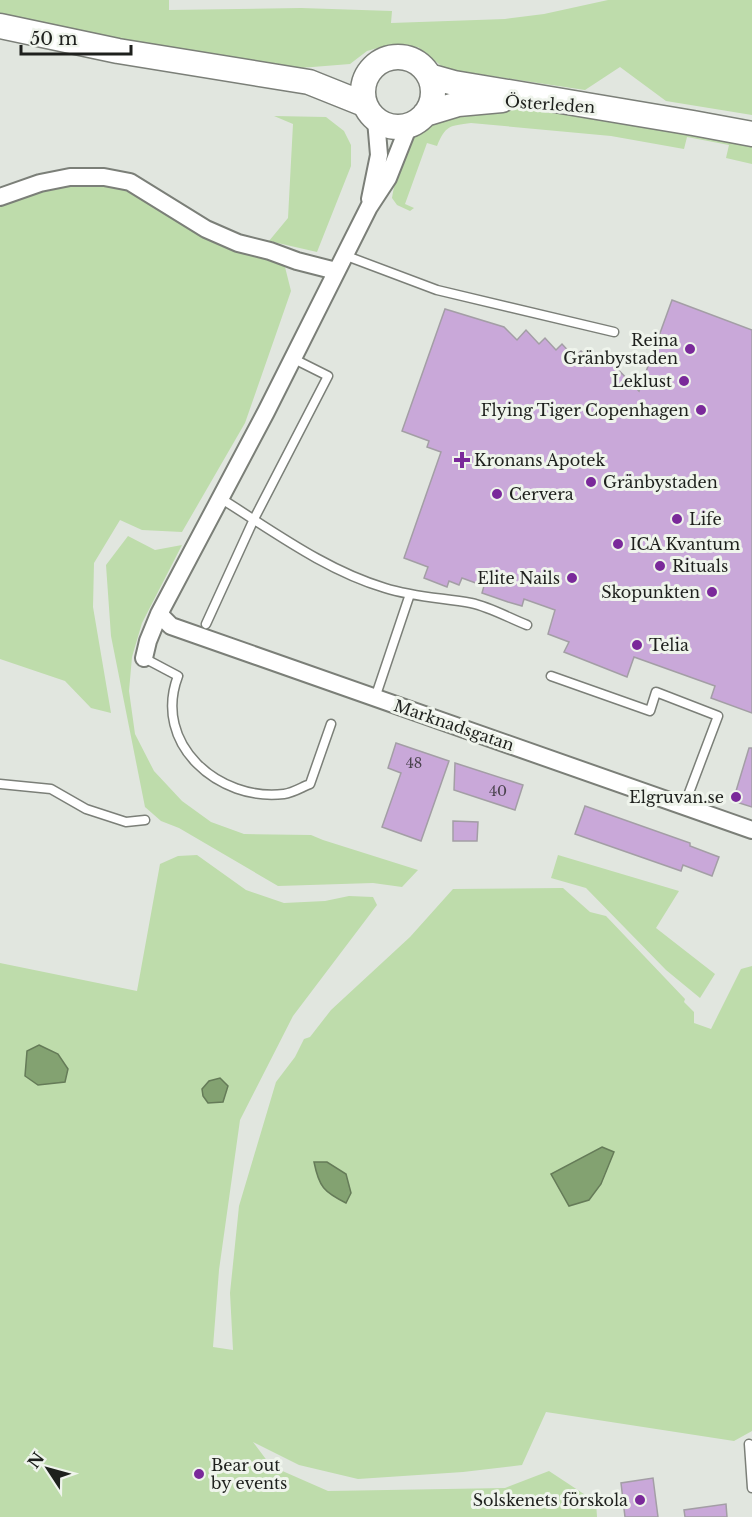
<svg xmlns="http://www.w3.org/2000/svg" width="752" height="1517" font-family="'Libre Baskerville',serif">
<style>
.green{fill:#bedcab}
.water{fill:#83a271;stroke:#657b58;stroke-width:1.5}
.building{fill:#c9a8d9;stroke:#a39ea5;stroke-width:1.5}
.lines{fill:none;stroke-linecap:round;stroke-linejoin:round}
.lane-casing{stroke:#7b7f78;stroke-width:11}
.street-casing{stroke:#7b7f78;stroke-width:20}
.secondary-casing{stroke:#7b7f78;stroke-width:27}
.lane{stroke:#fff;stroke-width:8}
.street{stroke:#fff;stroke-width:16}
.secondary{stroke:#fff;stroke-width:24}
.poi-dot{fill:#7a299a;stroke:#eff4ec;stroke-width:2}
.labels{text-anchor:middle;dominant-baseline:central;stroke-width:6;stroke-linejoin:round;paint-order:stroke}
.number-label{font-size:14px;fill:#49424c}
.street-label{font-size:16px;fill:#1e201d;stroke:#eff4ec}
.poi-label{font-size:16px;fill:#1e201d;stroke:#eff4ec;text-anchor:start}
</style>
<rect width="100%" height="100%" fill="#e1e6df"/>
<!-- green -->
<path class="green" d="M 0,0 L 169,0 L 169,10 L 301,8 L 392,11 L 391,23 L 505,19 L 544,14 L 608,0 L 752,0 L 752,115 L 666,101 L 620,67 L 585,90 L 445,69 L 418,47 L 388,45 L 367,51 L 350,64 L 300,68 L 135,44 L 0,15 Z
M 489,106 L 543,109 L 752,142 L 752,164 L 726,158 L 729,145 L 687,137 L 684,149 L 611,136 L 471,123 C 449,126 446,125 437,146 L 427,143 L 405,204 L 414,208 L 410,211 L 397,205 L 392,198 C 397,169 409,128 439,116 C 454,110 473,109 489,106 Z
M 274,116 L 326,117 L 344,131 L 351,145 L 351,166 L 317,252 L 269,241 L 288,218 L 293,124 Z
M 81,180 L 117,184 L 283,259 L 291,291 L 245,423 L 182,532 L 142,530 L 120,520 L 94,563 L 93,607 L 111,713 L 91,708 L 65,681 L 0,659 L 0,204 L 37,187 Z
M 128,536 L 155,550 L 182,545 L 142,623 L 132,657 L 129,691 L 135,734 L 154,771 L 182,801 L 211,822 L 244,834 L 311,835 L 323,840 L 418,870 L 402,887 L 373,883 L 278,886 L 179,828 L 161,821 L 145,807 L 111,636 L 106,565 Z
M 197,855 L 246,890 L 284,903 L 325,901 L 349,896 L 373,897 L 377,905 L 293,1016 L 240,1120 L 219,1270 L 213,1347 L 233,1350 L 230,1293 L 239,1206 L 276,1082 L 295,1057 L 304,1039 L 310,1037 L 331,1010 L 410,937 L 453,889 L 563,888 L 590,912 L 606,916 L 685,999 L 684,1002 L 694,1012 L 694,1023 L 711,1029 L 741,969 L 752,966 L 752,1431 L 734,1441 L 546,1412 L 522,1465 L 463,1472 L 358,1479 L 299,1465 L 253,1442 L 271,1466 L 328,1491 L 505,1488 L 549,1471 L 596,1502 L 597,1517 L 0,1517 L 0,963 L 137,991 L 160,864 L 178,856 Z
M 558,855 L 679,891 L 656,928 L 715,974 L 700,998 L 666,970 L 586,888 L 551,878 Z"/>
<!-- water -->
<path class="water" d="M 39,1045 L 58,1054 L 68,1069 L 65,1082 L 38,1085 L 25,1076 L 27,1051 Z
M 220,1078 L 228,1086 L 223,1102 L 208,1103 L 203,1096 L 202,1089 L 209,1081 Z
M 602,1147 L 614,1152 L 601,1184 L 589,1200 L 569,1206 L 551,1174 Z
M 314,1162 L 327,1162 L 346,1174 L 351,1193 L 346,1203 C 324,1192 319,1187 314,1162 Z"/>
<!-- building -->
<path class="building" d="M 672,300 L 752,330 L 752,713 L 711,698 L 715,686 L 634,657 L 627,677 L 564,652 L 569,642 L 548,634 L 555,610 L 524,599 L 522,606 L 508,602 L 482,593 L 484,586 L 462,578 L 459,585 L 449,581 L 447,587 L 424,578 L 428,567 L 404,558 L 441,452 L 427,447 L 429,441 L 402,431 L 445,309 L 504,327 L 517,340 L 526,330 L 539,344 L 545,338 L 556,350 L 562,344 L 574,357 L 581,351 L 593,363 L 603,354 L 639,391 Z
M 396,743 L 449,761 L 421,841 L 382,827 L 401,773 L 388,768 Z
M 749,748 L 752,748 L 752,807 L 733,801 Z
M 455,763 L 523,785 L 515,810 L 454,790 Z
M 585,806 L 690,843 L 690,846 L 719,857 L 712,876 L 683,865 L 681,871 L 575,834 Z
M 453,821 L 478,822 L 477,841 L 453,841 Z
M 653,1478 L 658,1517 L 625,1517 L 621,1483 Z
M 726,1504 L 727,1517 L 685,1517 L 684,1510 Z"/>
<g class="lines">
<defs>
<path id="lane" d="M 344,255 L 437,290 L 614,332
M 220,498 C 273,531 325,570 385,588 C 413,597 443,598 471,603 C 490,607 509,618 527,625
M 206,624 L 254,519 L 328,376 L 294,359
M 144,658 L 178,676 C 152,744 219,802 284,794 C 293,793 302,787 310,784 L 331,724
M 551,676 L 650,711 L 656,692 L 718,716 L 684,806
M 375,698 L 410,594
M 0,784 L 51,789 L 86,809 L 126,822 L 145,820
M 749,1444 L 752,1488"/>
<path id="street" d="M 0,197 L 40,183 L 70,177 L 104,177 L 130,182 L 206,229 L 238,243 L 270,251 L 297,261 L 336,271
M 370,199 L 379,155 L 376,120
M 159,614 L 171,626 L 752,830
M 144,658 L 148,641 L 159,614 L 266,412 L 369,207 L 388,178 L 409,125"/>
<path id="secondary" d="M 0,26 L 118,51 L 309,82 L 364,104
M363 92a35 35 0 1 1 70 0a35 35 0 1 1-70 0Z
M 429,76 L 454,83 L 693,123 L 752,134
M 425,114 L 458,104 L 502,100"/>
</defs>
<!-- lane casing -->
<use href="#lane" class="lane-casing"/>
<!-- street casing -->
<use href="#street" class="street-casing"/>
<!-- secondary casing -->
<use href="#secondary" class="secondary-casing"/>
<!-- lane -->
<use href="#lane" class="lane"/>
<!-- street -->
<use href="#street" class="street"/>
<!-- secondary -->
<use href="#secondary" class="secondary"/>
</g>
<!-- markers -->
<g class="poi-dot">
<circle cx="690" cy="349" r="6"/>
<circle cx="684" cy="381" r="6"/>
<circle cx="701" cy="410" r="6"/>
<path d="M459 451h6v6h6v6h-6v6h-6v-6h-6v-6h6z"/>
<circle cx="591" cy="482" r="6"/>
<circle cx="497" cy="494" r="6"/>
<circle cx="677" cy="519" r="6"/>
<circle cx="618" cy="544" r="6"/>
<circle cx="660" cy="566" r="6"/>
<circle cx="572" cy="578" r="6"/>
<circle cx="712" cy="592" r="6"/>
<circle cx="637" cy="645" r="6"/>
<circle cx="736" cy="797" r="6"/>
<circle cx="199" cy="1474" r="6"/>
<circle cx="640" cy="1500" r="6"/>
</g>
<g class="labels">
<!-- number labels -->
<g class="number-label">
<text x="414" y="763">48</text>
<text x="498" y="791">40</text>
</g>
<!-- street labels -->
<g class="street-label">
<text transform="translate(550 104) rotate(4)">Österleden</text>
<text transform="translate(454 725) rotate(19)">Marknadsgatan</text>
</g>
<!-- poi labels -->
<g class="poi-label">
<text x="678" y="340" text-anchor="end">Reina<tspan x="678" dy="18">Gränbystaden</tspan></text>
<text x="672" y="381" text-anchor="end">Leklust</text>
<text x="689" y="410" text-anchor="end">Flying Tiger Copenhagen</text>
<text x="474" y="460">Kronans Apotek</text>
<text x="603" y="482">Gränbystaden</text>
<text x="509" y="494">Cervera</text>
<text x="689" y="519">Life</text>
<text x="630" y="544">ICA Kvantum</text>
<text x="672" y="566">Rituals</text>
<text x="560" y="578" text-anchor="end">Elite Nails</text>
<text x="700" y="592" text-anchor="end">Skopunkten</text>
<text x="649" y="645">Telia</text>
<text x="724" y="797" text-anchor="end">Elgruvan.se</text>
<text x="211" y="1465">Bear out<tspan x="211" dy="18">by events</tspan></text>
<text x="628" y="1500" text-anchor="end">Solskenets förskola</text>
</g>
</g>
<!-- north arrow -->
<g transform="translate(48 1469) rotate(306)" stroke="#eff4ec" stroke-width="4.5" paint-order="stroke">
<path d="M0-4.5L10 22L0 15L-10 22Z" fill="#1e201d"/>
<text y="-9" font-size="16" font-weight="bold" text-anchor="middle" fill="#1e201d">N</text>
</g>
<!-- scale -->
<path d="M21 45v9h110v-9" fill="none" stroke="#1e201d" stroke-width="3"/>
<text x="30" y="45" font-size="18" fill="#1e201d" stroke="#eff4ec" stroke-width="4.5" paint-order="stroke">50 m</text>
</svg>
